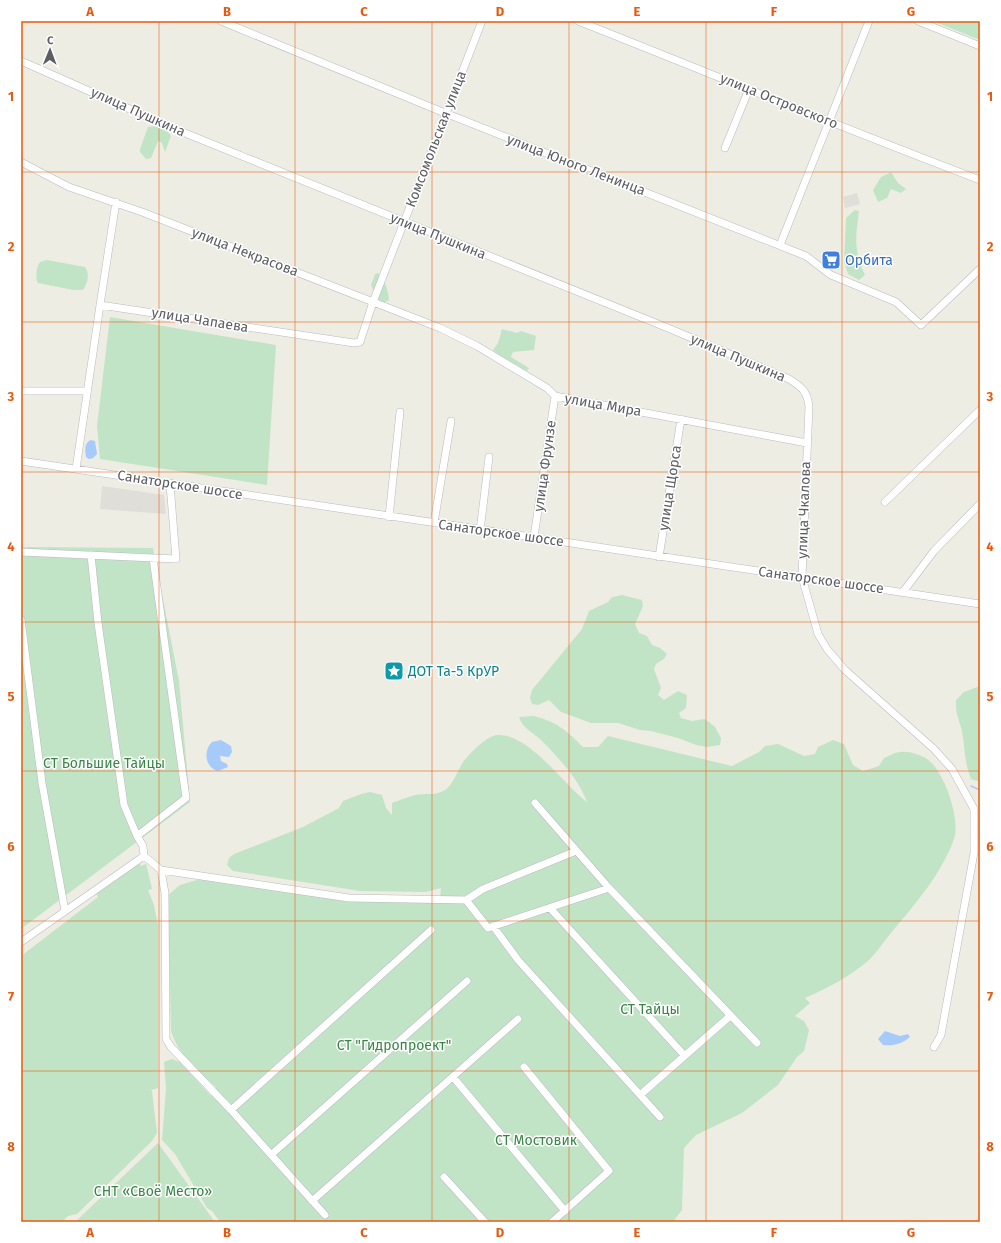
<svg xmlns="http://www.w3.org/2000/svg" width="1001" height="1243" font-family="'Fira Sans',sans-serif">
<style>
.industrial{fill:#dfded8}
.green{fill:#c1e4c6}
.water{fill:#a6cbfb}
.lines{fill:none;stroke-linecap:round;stroke-linejoin:round}
.stream{stroke:#a6cbfb;stroke-width:1.5}
.minor-casing{stroke:#b9babf;stroke-width:8}
.minor{stroke:#fff;stroke-width:7}
.grid{fill:none;stroke:#e8590c;stroke-width:1;stroke-opacity:0.55}
.labels{text-anchor:middle;dominant-baseline:central;stroke-width:3;stroke-linejoin:round;paint-order:stroke}
.street-label{font-size:14px;fill:#5c5e64;stroke:#fff}
.shop-label{font-size:14px;fill:#366cbe;stroke:#fff;text-anchor:start}
.culture-label{font-size:14px;fill:#0d838f;stroke:#fff;text-anchor:start}
.park-label{font-size:14px;fill:#398547;stroke:#fff}
.neatline{fill:none;stroke:#e8590c;stroke-width:1.5}
.grid-label{font-size:13px;text-anchor:middle;font-weight:bold;fill:#e8590c}
</style>
<rect width="100%" height="100%" fill="#eeede4"/>
<!-- industrial -->
<path class="industrial" d="M 857,193 L 860,204 L 845,208 L 843,197 Z
M 102,486 L 164,495 L 166,514 L 100,509 Z"/>
<!-- green -->
<path class="green" d="M 933,21 L 980,21 L 980,40 Z
M 157,126 L 167,130 L 171,136 L 165,152 L 162,143 L 158,141 L 151,158 L 146,159 L 140,152 L 140,149 L 148,127 Z
M 891,172 L 898,183 L 906,189 L 901,193 L 891,189 L 887,198 L 878,202 L 873,190 L 881,177 Z
M 855,210 L 859,211 C 856,237 853,250 865,275 L 859,280 L 848,274 L 844,262 L 846,218 Z
M 47,260 L 85,267 C 90,273 88,283 83,290 L 73,290 L 38,283 C 35,278 36,267 40,262 Z
M 378,273 C 385,282 388,288 389,300 L 384,303 L 377,299 L 371,285 L 375,274 Z
M 110,317 L 276,345 L 267,485 L 100,459 L 97,426 Z
M 502,329 L 517,333 L 521,331 L 536,336 L 534,350 L 513,352 L 511,357 L 529,368 L 527,371 L 497,354 L 493,350 L 498,343 Z
M 21,547 L 153,548 L 179,681 L 190,802 L 21,929 Z
M 622,595 L 642,600 L 643,606 L 635,624 L 639,633 L 647,636 L 652,645 L 660,648 L 667,654 L 664,659 L 656,664 L 654,669 L 661,688 L 658,695 L 664,700 L 678,691 L 687,695 L 686,708 L 679,713 L 681,718 L 692,721 L 705,719 L 715,727 L 721,738 L 720,745 L 707,747 L 696,745 L 678,738 L 651,731 L 640,730 L 618,723 L 591,723 L 561,712 L 549,700 L 538,705 L 532,704 L 530,698 L 532,690 L 582,629 L 589,611 L 608,602 L 612,597 Z
M 980,686 L 980,782 L 971,779 C 965,763 965,753 963,737 C 961,722 955,716 956,700 L 964,692 Z
M 534,716 C 557,722 566,730 583,747 L 598,747 L 608,736 L 732,766 L 759,752 L 765,746 L 778,744 L 804,756 L 815,754 L 818,747 L 833,740 L 844,744 L 853,765 L 863,771 L 879,766 L 884,758 C 889,756 895,752 901,752 C 908,751 921,755 927,759 C 944,770 961,820 954,839 C 941,875 915,904 891,933 C 884,941 878,951 870,959 C 851,976 828,988 805,998 L 810,1003 L 795,1016 L 804,1021 L 809,1030 L 806,1043 L 804,1051 L 797,1057 L 778,1085 L 742,1113 L 696,1135 L 684,1148 L 682,1210 L 673,1222 L 220,1222 L 212,1211 L 207,1208 L 175,1154 L 162,1140 L 166,1088 L 164,1062 L 172,1059 L 180,1062 L 211,1096 L 216,1087 C 197,1070 179,1056 171,1031 L 168,895 L 180,885 L 200,879 L 350,900 L 440,900 L 441,888 L 426,892 L 360,891 L 233,871 L 227,865 L 229,858 L 234,854 L 303,827 L 339,808 L 343,801 L 361,794 L 370,792 L 382,795 L 386,808 L 392,815 L 392,803 C 400,800 407,797 415,795 C 426,793 436,796 445,790 C 453,785 458,770 463,762 C 467,756 473,751 478,746 C 483,742 492,734 499,735 C 530,735 564,785 587,802 C 579,780 559,758 542,741 C 534,733 522,728 519,717 Z
M 138,862 L 141,866 L 146,864 L 152,889 L 148,890 L 154,905 L 158,925 L 158,1088 L 151,1090 L 152,1091 L 157,1133 L 152,1141 L 77,1214 L 68,1216 L 62,1222 L 21,1222 L 21,956 L 98,897 L 96,893 Z
M 158,1143 L 215,1222 L 75,1222 Z"/>
<!-- water -->
<path class="water" d="M 91,440 L 95,441 L 97,454 L 93,458 L 89,459 L 86,457 C 85,450 84,443 91,440 Z
M 221,740 L 231,746 L 232,752 L 229,757 L 220,756 L 221,761 L 227,764 L 228,767 L 218,771 C 205,768 203,750 212,742 Z
M 885,1031 L 900,1036 L 908,1034 L 910,1037 C 902,1044 893,1046 883,1045 L 878,1039 Z"/>
<g class="lines">
<!-- stream -->
<path class="stream" d="M 971,786 L 980,790"/>
<defs>
<path id="minor" d="M 221,21 L 445,113 L 806,256 L 831,275 L 896,302 L 921,325 L 980,269
M 578,21 C 712,74 845,129 980,180
M 918,21 L 980,46
M 21,61 L 175,129 L 668,328 L 789,379 C 801,387 807,390 809,406 L 802,577 L 818,634 L 827,649 L 845,670 L 934,749 L 952,769 L 974,809 L 974,853 L 941,1035 L 934,1047
M 725,148 L 749,89
M 21,162 L 69,187 L 142,212 L 440,328 L 477,346 L 547,388 L 555,396 L 807,443
M 116,202 L 100,305 L 354,343 L 360,342 L 373,302 L 482,21
M 780,245 L 869,21
M 21,391 L 87,391
M 21,461 L 980,604
M 76,469 L 100,305
M 885,502 L 980,410
M 389,517 L 400,412
M 434,523 L 451,421
M 480,531 L 489,457
M 534,537 L 555,396
M 21,552 L 176,559 L 170,484
M 91,555 L 98,623 L 124,805 L 137,836
M 659,557 L 681,419
M 153,558 L 186,798 L 137,836 L 143,846 L 144,856 L 161,870 L 165,893 L 166,1039 L 171,1047 L 231,1110 L 325,1215
M 903,592 L 934,551 L 980,504
M 21,620 L 42,783 L 65,911
M 535,803 L 609,888 L 757,1043
M 161,870 L 349,898 L 466,900 L 483,889 L 576,851
M 466,900 L 488,928 L 609,888
M 550,908 L 684,1055
M 493,926 L 518,960 L 660,1117
M 21,942 L 144,856
M 524,1067 L 609,1171 L 552,1222
M 453,1077 L 565,1211
M 640,1095 L 730,1016
M 231,1110 L 431,930
M 272,1154 L 467,981
M 444,1177 L 485,1222
M 312,1201 L 518,1019"/>
</defs>
<!-- minor casing -->
<use href="#minor" class="minor-casing"/>
<!-- minor -->
<use href="#minor" class="minor"/>
</g>
<!-- grid -->
<path class="grid" d="M 159,21 L 159,1222M 295,21 L 295,1222M 432,21 L 432,1222M 569,21 L 569,1222M 706,21 L 706,1222M 842,21 L 842,1222M 21,172 L 980,172M 21,322 L 980,322M 21,472 L 980,472M 21,622 L 980,622M 21,771 L 980,771M 21,921 L 980,921M 21,1071 L 980,1071"/>
<!-- icons -->
<defs>
<symbol id="supermarket-square" viewBox="-11 -11 22 22"><rect x="-9" y="-9" width="18" height="18" rx="4" fill="#3f7fe0" stroke="#fff"/><path d="M-6-5.5h2.5l.6 2H6L4.5 2H-2.5L-4.4-4H-6ZM-1.5 3.2a1.3 1.3 0 1 0 .1 0ZM3 3.2a1.3 1.3 0 1 0 .1 0Z" fill="#fff"/></symbol>
<symbol id="sight-square" viewBox="-11 -11 22 22"><rect x="-9" y="-9" width="18" height="18" rx="4" fill="#0f9aa8" stroke="#fff"/><path d="M0-6L1.8-2.2L6-1.7L2.9 1.2L3.7 5.4L0 3.3L-3.7 5.4L-2.9 1.2L-6-1.7L-1.8-2.2Z" fill="#fff"/></symbol>
</defs>
<g fill-rule="evenodd">
<use href="#supermarket-square" x="820" y="249" width="22" height="22"/>
<use href="#sight-square" x="383" y="660" width="22" height="22"/>
</g>
<g class="labels">
<!-- street labels -->
<g class="street-label">
<text transform="translate(779 101) rotate(22)">улица Островского</text>
<text transform="translate(138 112) rotate(24)">улица Пушкина</text>
<text transform="translate(436 139) rotate(-69)">Комсомольская улица</text>
<text transform="translate(576 165) rotate(21)">улица Юного Ленинца</text>
<text transform="translate(438 236) rotate(22)">улица Пушкина</text>
<text transform="translate(245 252) rotate(21)">улица Некрасова</text>
<text transform="translate(200 320) rotate(9)">улица Чапаева</text>
<text transform="translate(738 358) rotate(23)">улица Пушкина</text>
<text transform="translate(603 405) rotate(10)">улица Мира</text>
<text transform="translate(545 466) rotate(-82)">улица Фрунзе</text>
<text transform="translate(180 485) rotate(9)">Санаторское шоссе</text>
<text transform="translate(670 488) rotate(-81)">улица Щорса</text>
<text transform="translate(804 510) rotate(-88)">улица Чкалова</text>
<text transform="translate(501 533) rotate(8)">Санаторское шоссе</text>
<text transform="translate(821 580) rotate(8)">Санаторское шоссе</text>
</g>
<!-- shop labels -->
<g class="shop-label">
<text x="845" y="260">Орбита</text>
</g>
<!-- culture labels -->
<g class="culture-label">
<text x="408" y="671">ДОТ Та-5 КрУР</text>
</g>
<!-- park labels -->
<g class="park-label">
<text x="104" y="763">СТ Большие Тайцы</text>
<text x="650" y="1009">СТ Тайцы</text>
<text x="394" y="1045">СТ "Гидропроект"</text>
<text x="536" y="1140">СТ Мостовик</text>
<text x="153" y="1191">СНТ «Своё Место»</text>
</g>
</g>
<!-- border -->
<rect width="1001" height="1243" fill="none" stroke="#ffffff" stroke-width="44"/>
<!-- north arrow -->
<g transform="translate(50 50) rotate(1)" stroke="#ffffff" stroke-width="3" paint-order="stroke">
<path d="M0-3L7 15L0 10L-7 15Z" fill="#5c5e64"/>
<text y="-6" font-size="11" font-weight="bold" text-anchor="middle" fill="#5c5e64">С</text>
</g>
<rect x="22" y="22" width="957" height="1199" class="neatline"/>
<g class="grid-label">
<text x="90" y="16">A</text>
<text x="227" y="16">B</text>
<text x="364" y="16">C</text>
<text x="500" y="16">D</text>
<text x="637" y="16">E</text>
<text x="774" y="16">F</text>
<text x="911" y="16">G</text>
<text x="11" y="101">1</text>
<text x="990" y="101">1</text>
<text x="11" y="251">2</text>
<text x="990" y="251">2</text>
<text x="11" y="401">3</text>
<text x="990" y="401">3</text>
<text x="11" y="551">4</text>
<text x="990" y="551">4</text>
<text x="11" y="701">5</text>
<text x="990" y="701">5</text>
<text x="11" y="851">6</text>
<text x="990" y="851">6</text>
<text x="11" y="1001">7</text>
<text x="990" y="1001">7</text>
<text x="11" y="1151">8</text>
<text x="990" y="1151">8</text>
<text x="90" y="1237">A</text>
<text x="227" y="1237">B</text>
<text x="364" y="1237">C</text>
<text x="500" y="1237">D</text>
<text x="637" y="1237">E</text>
<text x="774" y="1237">F</text>
<text x="911" y="1237">G</text>
</g>
</svg>
